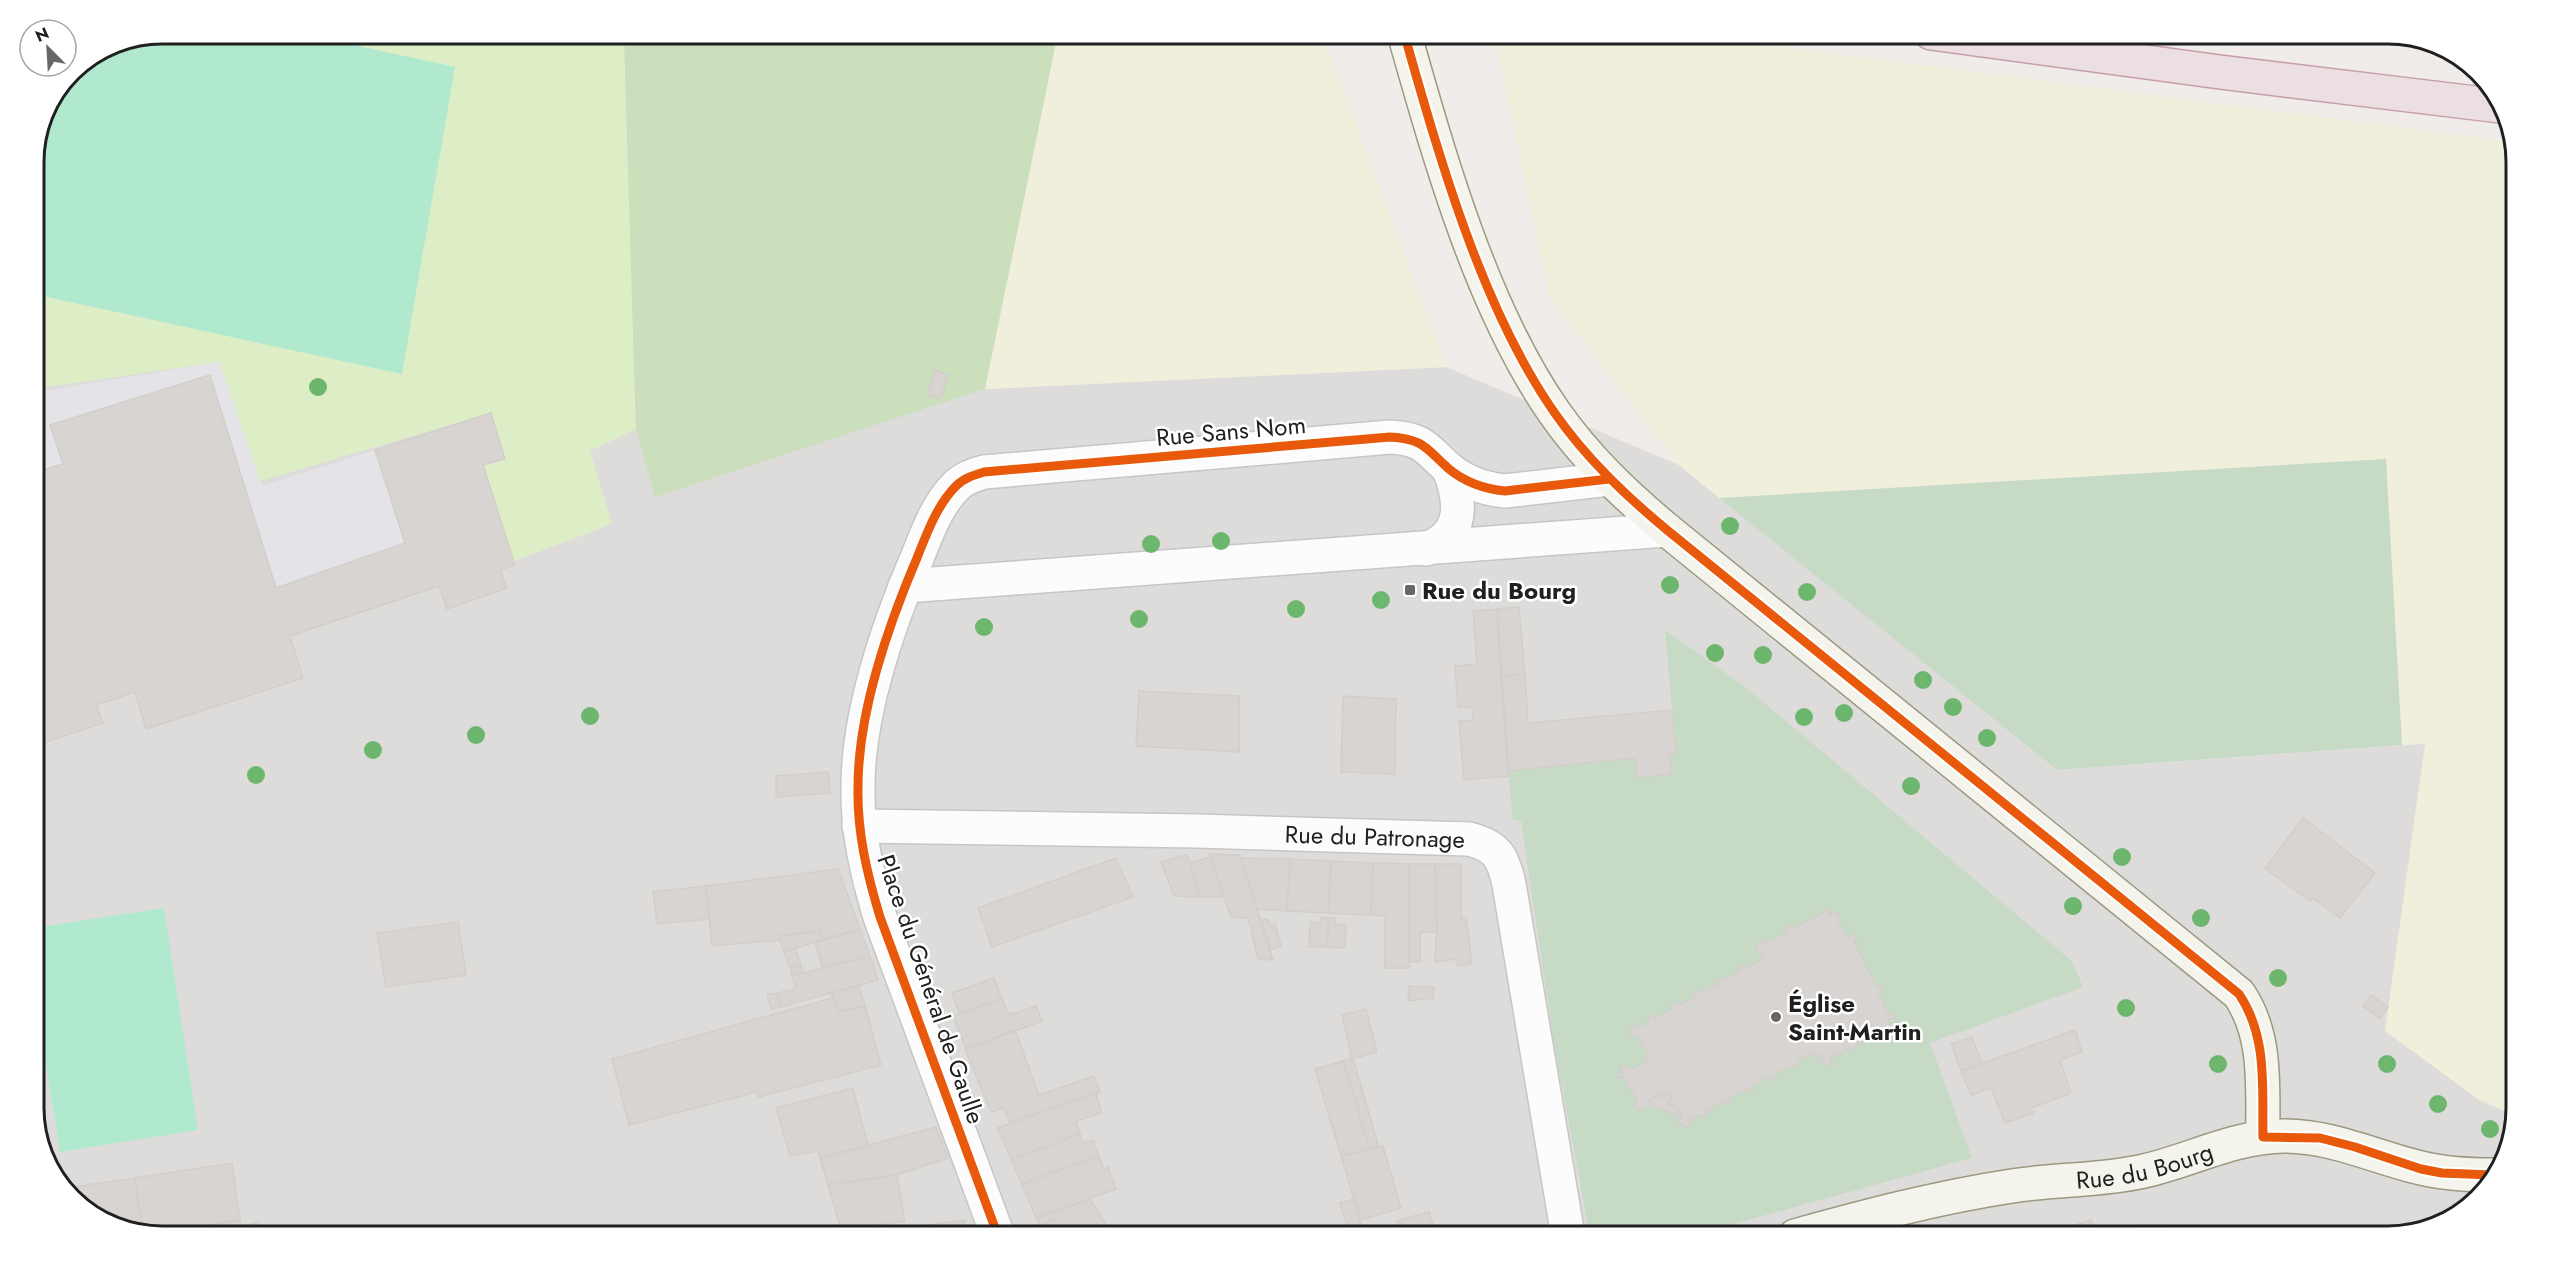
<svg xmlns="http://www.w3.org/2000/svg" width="2549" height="1269" font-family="Jost,sans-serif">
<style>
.residential{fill:#dedcda}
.religious{fill:#dddcda}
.farmland{fill:#f0efdc}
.grass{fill:#ddeec6}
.forest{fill:#cbdfbc}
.cemetery{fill:#c7dac6;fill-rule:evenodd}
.pitch{fill:#b1e9cf}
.plaza{fill:#e3e3e8}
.building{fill:#d7d4d2;stroke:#d2ceca;stroke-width:1.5}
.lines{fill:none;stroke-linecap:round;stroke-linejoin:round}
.street-casing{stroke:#c7c6c5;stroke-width:36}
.secondary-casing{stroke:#999a7f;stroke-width:36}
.highway-casing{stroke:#c79dac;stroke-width:36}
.street{stroke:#fdfcfc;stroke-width:33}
.secondary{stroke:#f5f4ec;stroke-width:33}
.highway{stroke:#ecdfe1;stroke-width:33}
.cycleway-casing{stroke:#fff;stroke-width:13}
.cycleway{stroke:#e8590c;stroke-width:9}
.tree{fill:#6db66d}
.poi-dot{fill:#686766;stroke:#fff;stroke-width:2}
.labels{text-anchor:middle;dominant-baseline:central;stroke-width:5;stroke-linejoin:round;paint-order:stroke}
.street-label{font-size:24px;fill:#202020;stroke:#fff}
.poi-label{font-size:24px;font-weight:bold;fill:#202020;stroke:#fff;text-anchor:start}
.rim{fill:none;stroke:#202020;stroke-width:3}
</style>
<rect width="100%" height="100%" fill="#efece9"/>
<!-- residential -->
<path class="residential" d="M 162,33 L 1058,33 L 985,389 L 1446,367 L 1679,465 L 2057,770 L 2516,737 L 2516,1107 L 2503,1164 L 2459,1214 L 2388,1236 L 162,1236 L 105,1223 L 55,1179 L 33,1116 L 33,154 L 46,105 L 71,70 L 113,43 Z"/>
<!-- religious -->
<path class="religious" d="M 1372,458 L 1395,489 L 1037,519 L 1012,485 Z
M 809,551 L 845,701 L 811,755 L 647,779 L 620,627 Z"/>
<!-- farmland -->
<path class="farmland" d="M 1058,33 L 1322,33 L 1446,367 L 985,389 Z
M 1494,33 L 1674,33 L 2512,142 L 2516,154 L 2516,1107 L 2514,1115 L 2479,1100 L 2385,1031 L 2425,744 L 2402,745 L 2386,459 L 1719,498 L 1679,465 L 1550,298 Z"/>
<!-- grass -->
<path class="grass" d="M 162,33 L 608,33 L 624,38 L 636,429 L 590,451 L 612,524 L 514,561 L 483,465 L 505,458 L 491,413 L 260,481 L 219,362 L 33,389 L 33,154 L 46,105 L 71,70 L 113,43 Z"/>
<!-- forest -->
<path class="forest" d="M 608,33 L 1058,33 L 985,389 L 655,497 L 636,429 L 624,38 Z"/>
<!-- cemetery -->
<path class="cemetery" d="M 2386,459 L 2402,745 L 2057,770 L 1719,498 Z
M 1665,630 L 1744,686 L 2072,961 L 2083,987 L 1930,1043 L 1972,1158 L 1690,1236 L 1590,1236 L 1555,1049 L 1521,821 L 1513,820 L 1508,771 L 1635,758 L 1637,778 L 1672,774 L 1670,755 L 1676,754 ZM 1824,909 L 1828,915 L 1838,912 L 1840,916 L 1837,918 L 1848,938 L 1854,935 L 1857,939 L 1853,941 L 1877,986 L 1881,985 L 1884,989 L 1878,993 L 1889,1013 L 1896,1014 L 1895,1019 L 1889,1019 L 1888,1023 L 1892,1028 L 1890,1030 L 1886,1028 L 1857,1043 L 1858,1047 L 1853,1050 L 1851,1047 L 1829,1059 L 1830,1064 L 1826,1066 L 1824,1062 L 1820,1063 L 1818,1060 L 1822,1058 L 1820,1054 L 1815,1057 L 1813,1053 L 1798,1061 L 1800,1065 L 1795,1067 L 1793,1065 L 1775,1074 L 1777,1077 L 1773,1080 L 1770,1076 L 1751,1086 L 1753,1090 L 1750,1092 L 1747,1088 L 1729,1099 L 1731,1102 L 1727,1105 L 1724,1101 L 1706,1111 L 1708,1114 L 1703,1117 L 1700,1114 L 1688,1120 L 1690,1124 L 1686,1127 L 1683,1123 L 1679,1124 L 1677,1119 L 1682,1117 L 1674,1103 L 1663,1093 L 1650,1106 L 1637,1111 L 1634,1106 L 1638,1104 L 1624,1077 L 1619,1078 L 1618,1073 L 1622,1072 L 1621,1068 L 1624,1066 L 1630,1070 L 1647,1061 L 1645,1058 L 1648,1056 L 1636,1035 L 1631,1037 L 1628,1033 L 1632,1031 L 1631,1027 L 1635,1025 L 1637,1028 L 1649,1022 L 1647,1018 L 1652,1016 L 1654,1019 L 1673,1008 L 1672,1005 L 1676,1002 L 1679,1005 L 1695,997 L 1693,993 L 1698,990 L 1700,993 L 1718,984 L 1716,980 L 1720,978 L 1722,981 L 1763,959 L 1760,955 L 1763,953 L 1761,950 L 1758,952 L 1756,943 L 1762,940 L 1764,944 L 1787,932 L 1785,928 L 1791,925 L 1793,929 L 1823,913 Z"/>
<!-- pitch -->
<path class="pitch" d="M 162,33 L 299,33 L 455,67 L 402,374 L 33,294 L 33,154 L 46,105 L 71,70 L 113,43 Z
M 164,908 L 198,1130 L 60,1152 L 33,986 L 33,928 Z"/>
<!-- plaza -->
<path class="plaza" d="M 219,362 L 262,486 L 375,450 L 405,543 L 276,588 L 50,425 L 63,464 L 33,473 L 33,393 Z"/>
<!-- building -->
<path class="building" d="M 935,370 L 948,375 L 941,399 L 927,395 Z
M 210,375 L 276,588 L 405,543 L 375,450 L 491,413 L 505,459 L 483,465 L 515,565 L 500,570 L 507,588 L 447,609 L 439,586 L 290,636 L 303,678 L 146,729 L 135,692 L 96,705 L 103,723 L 33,746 L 33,473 L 63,464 L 50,425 Z
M 1519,607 L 1525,674 L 1501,676 L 1497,609 Z
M 1497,609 L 1509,776 L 1464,780 L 1459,721 L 1473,720 L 1472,707 L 1458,707 L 1455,666 L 1477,664 L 1473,611 Z
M 1525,674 L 1528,723 L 1672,710 L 1676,755 L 1670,755 L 1672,774 L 1637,778 L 1635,758 L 1508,771 L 1501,676 Z
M 1139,691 L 1239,696 L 1239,752 L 1136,746 Z
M 1343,696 L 1396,699 L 1395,774 L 1341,772 Z
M 828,772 L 830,793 L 776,797 L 776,776 Z
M 2303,818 L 2375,873 L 2340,918 L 2313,898 L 2310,901 L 2265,868 Z
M 1209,854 L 1240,855 L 1273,960 L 1258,959 L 1248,918 L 1231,917 Z
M 1187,855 L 1190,863 L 1200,897 L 1174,896 L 1161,862 Z
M 1210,857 L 1224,897 L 1200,897 L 1190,863 Z
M 1116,858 L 1133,897 L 992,947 L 978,908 Z
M 1241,858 L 1290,859 L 1287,911 L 1257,909 Z
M 1290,859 L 1331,861 L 1328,913 L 1287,911 Z
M 1331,861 L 1373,863 L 1371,915 L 1328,913 Z
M 1373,863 L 1409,864 L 1409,968 L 1385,968 L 1385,916 L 1371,915 Z
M 1409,864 L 1435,864 L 1437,932 L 1420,932 L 1420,962 L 1409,962 Z
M 1435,864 L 1461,864 L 1461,919 L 1466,918 L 1472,964 L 1458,966 L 1457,959 L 1435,962 L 1437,922 Z
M 838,869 L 860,929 L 822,940 L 819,931 L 779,936 L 780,940 L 712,946 L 706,886 Z
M 706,886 L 709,919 L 657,924 L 653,892 Z
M 1824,909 L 1829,910 L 1828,915 L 1838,912 L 1840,916 L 1837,918 L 1848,938 L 1854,934 L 1857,939 L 1853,941 L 1877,986 L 1881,985 L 1884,989 L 1878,993 L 1889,1013 L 1896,1014 L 1895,1019 L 1889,1019 L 1888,1023 L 1892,1028 L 1889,1030 L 1886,1028 L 1857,1043 L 1858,1046 L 1853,1050 L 1851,1047 L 1829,1059 L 1831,1064 L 1826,1066 L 1824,1062 L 1820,1064 L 1818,1060 L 1822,1058 L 1820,1054 L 1815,1057 L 1813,1053 L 1798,1061 L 1800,1065 L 1795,1068 L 1793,1065 L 1775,1074 L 1777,1077 L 1772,1080 L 1770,1076 L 1751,1086 L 1753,1090 L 1750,1093 L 1747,1088 L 1729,1099 L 1731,1102 L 1727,1105 L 1724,1101 L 1706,1111 L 1708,1114 L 1702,1118 L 1700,1114 L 1688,1120 L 1690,1124 L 1685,1127 L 1683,1123 L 1679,1125 L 1677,1120 L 1682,1117 L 1674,1103 L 1670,1106 L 1667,1101 L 1672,1098 L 1669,1093 L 1648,1100 L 1651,1106 L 1637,1111 L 1634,1105 L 1638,1104 L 1624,1077 L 1619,1078 L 1618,1073 L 1622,1072 L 1620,1068 L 1624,1066 L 1630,1070 L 1647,1061 L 1645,1058 L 1648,1056 L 1636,1035 L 1631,1037 L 1628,1033 L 1632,1031 L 1630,1027 L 1635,1025 L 1637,1028 L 1649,1022 L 1647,1018 L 1652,1016 L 1654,1019 L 1673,1008 L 1671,1005 L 1677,1002 L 1679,1005 L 1695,997 L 1693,993 L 1698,990 L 1700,993 L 1718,984 L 1716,980 L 1721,978 L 1722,981 L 1741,971 L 1739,967 L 1745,965 L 1747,968 L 1763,959 L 1760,955 L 1763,953 L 1761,950 L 1758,952 L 1756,944 L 1763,940 L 1764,944 L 1787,932 L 1784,928 L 1791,925 L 1793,929 L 1823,913 Z
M 1321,917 L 1329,918 L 1327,947 L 1309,947 L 1310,922 L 1320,923 Z
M 1329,918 L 1336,918 L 1335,924 L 1346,925 L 1345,948 L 1327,947 Z
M 1268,919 L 1270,925 L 1275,924 L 1281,946 L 1270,950 L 1260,920 Z
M 458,922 L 466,975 L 386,987 L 377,933 Z
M 860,929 L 870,956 L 823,968 L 815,943 Z
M 819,931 L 822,940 L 784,952 L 779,936 Z
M 795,948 L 801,966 L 790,967 L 784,952 Z
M 870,956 L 878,980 L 780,1007 L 777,993 L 796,989 L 792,976 Z
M 801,966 L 803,973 L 792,976 L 790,967 Z
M 994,978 L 1002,998 L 959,1013 L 952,993 Z
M 859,985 L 865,1006 L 838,1012 L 831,993 Z
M 1409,986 L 1434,987 L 1433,998 L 1408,1001 Z
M 777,993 L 780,1007 L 771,1009 L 767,994 Z
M 2371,995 L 2388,1007 L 2380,1019 L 2363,1006 Z
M 833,998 L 838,1012 L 865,1006 L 881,1065 L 759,1097 L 757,1092 L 629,1125 L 612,1059 Z
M 1002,998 L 1009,1015 L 1036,1006 L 1042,1021 L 966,1049 L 953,1016 Z
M 1366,1009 L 1377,1052 L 1352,1059 L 1342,1015 Z
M 1015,1030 L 1039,1095 L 1094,1076 L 1100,1092 L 1010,1123 L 1004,1108 L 991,1112 L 965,1049 Z
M 2075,1030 L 2082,1052 L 2060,1060 L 2071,1093 L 2031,1108 L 2033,1113 L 2005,1123 L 1991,1088 L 1971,1095 L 1961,1071 Z
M 1972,1037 L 1982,1063 L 1961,1071 L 1951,1044 Z
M 1353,1058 L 1379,1148 L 1370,1149 L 1343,1061 Z
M 1343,1061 L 1370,1149 L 1341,1156 L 1315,1069 Z
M 853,1088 L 868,1146 L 820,1158 L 818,1151 L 790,1156 L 776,1108 Z
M 1096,1093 L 1102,1113 L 1076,1121 L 1080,1134 L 1011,1159 L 998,1128 Z
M 1663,1093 L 1664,1095 L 1669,1093 L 1672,1098 L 1667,1101 L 1670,1106 L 1674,1103 L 1682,1117 L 1651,1106 L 1648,1100 Z
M 936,1127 L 948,1158 L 897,1175 L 828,1185 L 820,1158 Z
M 1080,1134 L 1083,1143 L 1093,1140 L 1099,1156 L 1022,1184 L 1011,1159 Z
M 1383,1146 L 1401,1208 L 1360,1220 L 1341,1156 Z
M 1099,1156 L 1104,1169 L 1108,1167 L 1116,1189 L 1036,1218 L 1022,1184 Z
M 232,1163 L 240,1220 L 207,1225 L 209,1236 L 172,1236 L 171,1231 L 151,1234 L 142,1231 L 135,1178 Z
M 897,1175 L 905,1221 L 841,1230 L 828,1185 Z
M 135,1178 L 142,1231 L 105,1223 L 65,1188 Z
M 1090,1199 L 1113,1236 L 1061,1236 L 1063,1235 L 1054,1219 L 1041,1226 L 1036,1218 Z
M 1355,1199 L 1360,1220 L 1365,1236 L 1350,1236 L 1340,1203 Z
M 1429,1212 L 1435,1231 L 1430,1233 L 1431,1236 L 1400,1236 L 1396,1221 Z
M 1054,1219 L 1063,1235 L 1061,1236 L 1048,1236 L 1041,1226 Z
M 240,1220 L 242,1236 L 209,1236 L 207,1225 Z
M 965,1220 L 967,1236 L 920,1236 L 921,1226 Z
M 2091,1220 L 2096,1236 L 2043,1236 L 2065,1228 Z
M 257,1223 L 258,1236 L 242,1236 L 241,1226 Z
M 2139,1225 L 2216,1226 L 2216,1236 L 2140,1236 Z
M 2222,1227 L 2310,1228 L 2310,1236 L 2222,1236 Z
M 463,1230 L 464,1236 L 421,1236 Z"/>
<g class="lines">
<defs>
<g id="street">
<path d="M 1426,549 C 1466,534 1461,501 1449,469"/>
<path d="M 905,586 L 1667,530"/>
<path id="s1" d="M 859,826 L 1197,831 L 1469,839 C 1497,846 1503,857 1509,884 L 1568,1236"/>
<path d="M 998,1236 L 880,917 C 867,874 857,832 858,787 C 858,713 888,626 917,558 C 927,533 937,505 956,486 C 964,478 974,475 984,472 L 1390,437 C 1425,439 1426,449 1449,469 C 1466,483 1485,489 1505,491 L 1609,479"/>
</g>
<g id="secondary">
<path d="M 1404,33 C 1439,156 1481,307 1554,412 C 1586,458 1625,495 1667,530 L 2239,994 C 2268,1037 2262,1088 2263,1137"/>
<path id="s2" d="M 1795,1236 C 1867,1216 1939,1197 2012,1186 C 2056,1179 2101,1181 2144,1171 C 2193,1160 2231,1137 2284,1136 C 2333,1136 2374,1157 2421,1168 C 2445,1174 2469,1175 2493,1175"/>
</g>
<path id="highway" d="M 1931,33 L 2220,72 L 2500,106"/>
</defs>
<!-- street casing -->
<use href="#street" class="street-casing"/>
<!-- secondary casing -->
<use href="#secondary" class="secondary-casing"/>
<!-- highway casing -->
<use href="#highway" class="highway-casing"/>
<!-- street -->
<use href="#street" class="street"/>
<!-- secondary -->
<use href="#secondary" class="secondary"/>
<!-- highway -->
<use href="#highway" class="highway"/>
<defs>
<path id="cycleway" d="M 1404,33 C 1439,156 1481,307 1554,412 C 1586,458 1625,495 1667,530 L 2239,994 C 2268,1037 2262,1088 2263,1137 L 2320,1138 L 2355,1147 L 2421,1169 L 2442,1173 L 2493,1175
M 998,1236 L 880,917 C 867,874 857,832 858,787 C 858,713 888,626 917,558 C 927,533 937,505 956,486 C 964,478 974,475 984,472 L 1390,437 C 1425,439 1426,449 1449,469 C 1466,483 1485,489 1505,491 L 1609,479"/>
</defs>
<!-- cycleway casing -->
<use href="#cycleway" class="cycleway-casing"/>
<!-- cycleway -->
<use href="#cycleway" class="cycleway"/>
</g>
<!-- trees -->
<g class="tree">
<circle cx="318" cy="387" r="9"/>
<circle cx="1730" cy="526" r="9"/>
<circle cx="1221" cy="541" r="9"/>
<circle cx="1151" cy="544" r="9"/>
<circle cx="1670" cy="585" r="9"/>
<circle cx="1807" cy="592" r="9"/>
<circle cx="1381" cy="600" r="9"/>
<circle cx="1296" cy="609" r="9"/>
<circle cx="1139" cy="619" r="9"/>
<circle cx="984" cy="627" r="9"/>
<circle cx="1715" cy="653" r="9"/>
<circle cx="1763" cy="655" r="9"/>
<circle cx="1923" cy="680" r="9"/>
<circle cx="1953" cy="707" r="9"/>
<circle cx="1844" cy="713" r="9"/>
<circle cx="590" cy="716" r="9"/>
<circle cx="1804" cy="717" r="9"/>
<circle cx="476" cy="735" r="9"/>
<circle cx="1987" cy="738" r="9"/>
<circle cx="373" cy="750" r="9"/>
<circle cx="256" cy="775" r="9"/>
<circle cx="1911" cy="786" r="9"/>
<circle cx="2122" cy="857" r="9"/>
<circle cx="2073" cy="906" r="9"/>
<circle cx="2201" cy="918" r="9"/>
<circle cx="2278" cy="978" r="9"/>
<circle cx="2126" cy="1008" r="9"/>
<circle cx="2218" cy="1064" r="9"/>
<circle cx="2387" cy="1064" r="9"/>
<circle cx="2438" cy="1104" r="9"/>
<circle cx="2490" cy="1129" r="9"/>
</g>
<!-- markers -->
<g class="poi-dot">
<rect x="1404" y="584" width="12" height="12" rx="3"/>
<circle cx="1776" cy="1017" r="6"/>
</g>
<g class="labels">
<!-- street labels -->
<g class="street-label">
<text transform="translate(1231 431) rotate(-5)">Rue Sans Nom</text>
<text stroke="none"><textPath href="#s1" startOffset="516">Rue du Patronage</textPath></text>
<text transform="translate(931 989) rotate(71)">Place du Général de Gaulle</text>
<text stroke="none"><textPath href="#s2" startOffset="357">Rue du Bourg</textPath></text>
</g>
<!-- poi labels -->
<g class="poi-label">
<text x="1422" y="590">Rue du Bourg</text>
<text x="1788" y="1003">Église<tspan x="1788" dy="28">Saint-Martin</tspan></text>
</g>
</g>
<!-- crop -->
<path d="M0 0H2549V1269H0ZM162 44H2388A118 118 0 0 1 2506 162V1108A118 118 0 0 1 2388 1226H162A118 118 0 0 1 44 1108V162A118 118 0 0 1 162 44Z" fill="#fff" fill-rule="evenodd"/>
<path class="rim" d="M162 44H2388A118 118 0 0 1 2506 162V1108A118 118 0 0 1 2388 1226H162A118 118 0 0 1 44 1108V162A118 118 0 0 1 162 44Z"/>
<!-- north arrow -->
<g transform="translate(48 48) rotate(336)"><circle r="28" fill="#ffffff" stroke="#a6a6a6" stroke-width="1.5"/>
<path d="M0-4.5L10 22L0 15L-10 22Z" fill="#686766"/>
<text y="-9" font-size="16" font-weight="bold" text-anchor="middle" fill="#202020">N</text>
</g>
</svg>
